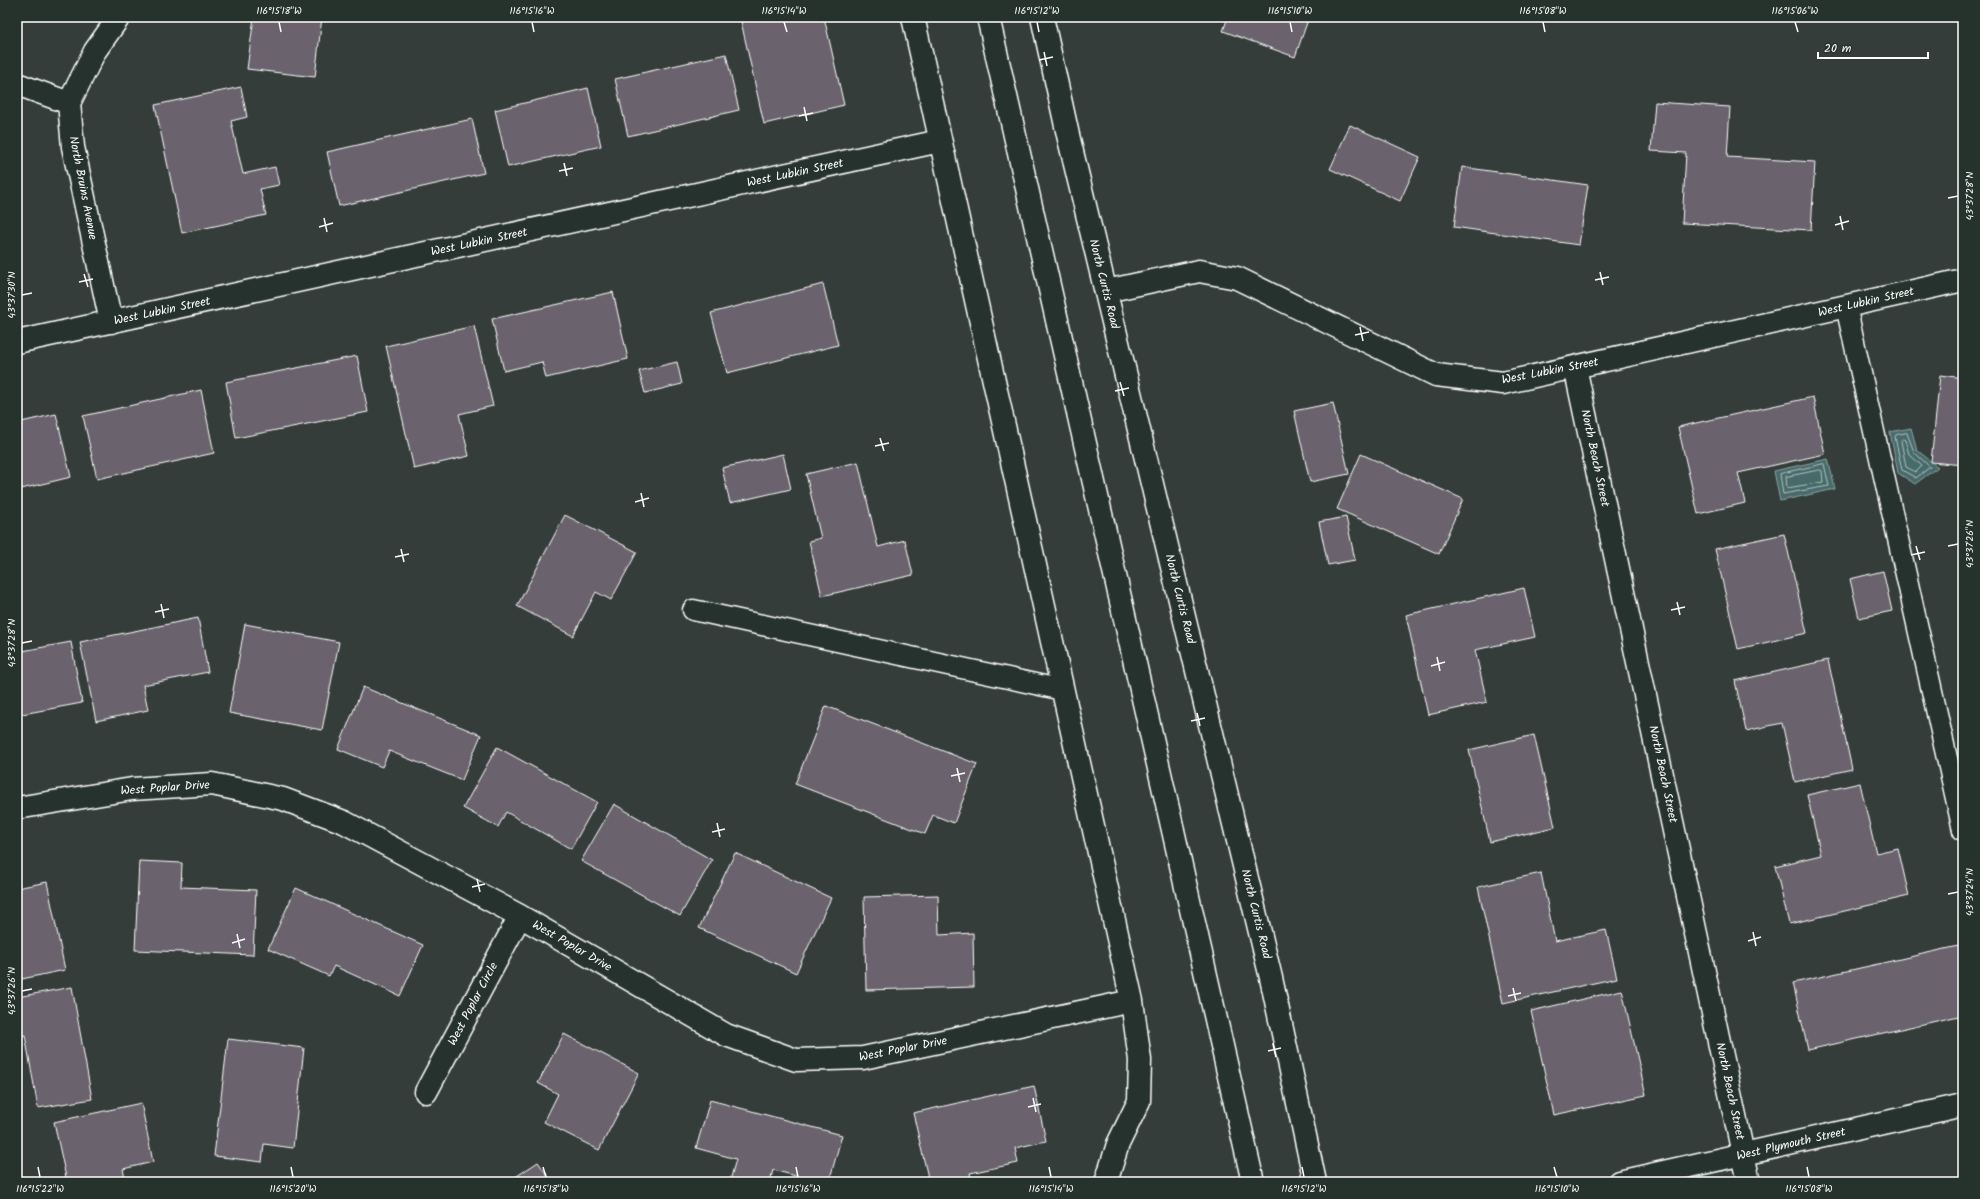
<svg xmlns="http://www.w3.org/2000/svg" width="1980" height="1199" font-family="Kalam,sans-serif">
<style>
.water{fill:#466a6a;stroke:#90a6a6}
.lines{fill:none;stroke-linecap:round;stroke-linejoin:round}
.shore{stroke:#b5c3c3;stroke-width:1}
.building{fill:#6b646d;stroke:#fff}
.lane-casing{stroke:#fff;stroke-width:23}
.street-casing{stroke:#fff;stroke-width:25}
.primary-casing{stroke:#fff;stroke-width:25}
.lane{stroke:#26332d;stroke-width:20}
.street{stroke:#26332d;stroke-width:22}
.primary{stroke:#26332d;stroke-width:22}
.ticks{fill:none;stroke:#fff;stroke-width:1.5}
.labels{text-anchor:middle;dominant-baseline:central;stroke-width:3.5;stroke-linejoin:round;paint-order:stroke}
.street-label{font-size:12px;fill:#fff;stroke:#26332d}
.neatline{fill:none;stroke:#fff;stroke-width:1.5}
.ticks-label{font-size:10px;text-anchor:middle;fill:#fff}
</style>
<rect width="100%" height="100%" fill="#343d3a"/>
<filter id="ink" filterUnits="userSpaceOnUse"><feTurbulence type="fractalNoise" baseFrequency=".025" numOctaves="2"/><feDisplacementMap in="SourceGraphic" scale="8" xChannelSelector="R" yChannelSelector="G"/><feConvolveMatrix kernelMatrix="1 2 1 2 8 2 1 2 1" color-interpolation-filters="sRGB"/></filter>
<g filter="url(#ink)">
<!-- water -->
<path class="water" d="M 1911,428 L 1917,450 L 1938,467 L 1915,484 L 1898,473 L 1890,432 Z
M 1828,459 L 1835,489 L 1780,501 L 1774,471 Z"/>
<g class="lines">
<!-- shore -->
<path class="shore" d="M 1907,433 L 1914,452 L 1930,467 L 1916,478 L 1902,470 L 1895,437 L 1896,435 Z
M 1903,439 L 1905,440 L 1909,454 L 1922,466 L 1916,472 L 1906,467 L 1901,441 Z
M 1824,464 L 1829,486 L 1783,494 L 1780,474 Z
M 1820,470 L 1822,471 L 1823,482 L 1787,488 L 1786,477 Z"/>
</g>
<!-- building -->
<path class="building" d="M 254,17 L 322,17 L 315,77 L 247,69 Z
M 629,17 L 656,17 L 630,22 Z
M 740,17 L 824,17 L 844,105 L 764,124 Z
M 1228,17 L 1309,17 L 1295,57 L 1223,31 Z
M 726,54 L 739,110 L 628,136 L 615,79 Z
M 241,87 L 247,117 L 231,121 L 243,174 L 275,167 L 279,185 L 260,189 L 266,215 L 182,233 L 155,105 Z
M 588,88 L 601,146 L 508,167 L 495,110 Z
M 1655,102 L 1730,107 L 1727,157 L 1815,162 L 1811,230 L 1682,223 L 1686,153 L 1651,151 Z
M 472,119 L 484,173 L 339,206 L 327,152 Z
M 1350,125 L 1420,157 L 1400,201 L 1330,169 Z
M 1462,167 L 1588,185 L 1579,245 L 1454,227 Z
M 823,284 L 838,345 L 727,373 L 711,313 Z
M 613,292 L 628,359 L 546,378 L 542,362 L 504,371 L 492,319 Z
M 474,326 L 493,406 L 459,414 L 469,456 L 414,469 L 386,346 Z
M 357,356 L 368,412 L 236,438 L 226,382 Z
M 677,362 L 682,384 L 645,393 L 639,371 Z
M 1940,375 L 1963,378 L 1963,465 L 1931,462 Z
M 201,390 L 214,453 L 97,479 L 83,416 Z
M 1813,397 L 1825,454 L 1738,473 L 1745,503 L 1698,514 L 1678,427 Z
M 1333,403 L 1349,474 L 1310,482 L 1294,411 Z
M 56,414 L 71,477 L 17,490 L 17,423 Z
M 783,454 L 791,489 L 730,503 L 722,468 Z
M 1361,454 L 1463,499 L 1439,554 L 1337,509 Z
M 858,462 L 878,547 L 905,540 L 913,575 L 822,596 L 809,541 L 821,538 L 806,474 Z
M 565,515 L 637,552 L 611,600 L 596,592 L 573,636 L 517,606 Z
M 1346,517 L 1355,560 L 1328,565 L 1319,522 Z
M 1784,534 L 1807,633 L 1738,649 L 1715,549 Z
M 1883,571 L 1892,611 L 1859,618 L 1850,579 Z
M 1524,588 L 1535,637 L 1475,650 L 1487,702 L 1428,715 L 1406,615 Z
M 198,618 L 208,672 L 143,685 L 148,710 L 96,721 L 80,642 Z
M 245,624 L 339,642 L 322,730 L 229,713 Z
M 71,642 L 82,703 L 17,715 L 17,652 Z
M 1828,660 L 1852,769 L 1795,782 L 1782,723 L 1746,731 L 1735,681 Z
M 363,687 L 481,735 L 462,780 L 389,751 L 382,767 L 338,749 Z
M 826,706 L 977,764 L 954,823 L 933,815 L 925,834 L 795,784 Z
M 1534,735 L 1555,827 L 1490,842 L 1469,750 Z
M 497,747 L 597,802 L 571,849 L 506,812 L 498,827 L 463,808 Z
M 1860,783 L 1876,853 L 1898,848 L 1909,896 L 1789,924 L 1775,866 L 1821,855 L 1807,795 Z
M 614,804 L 712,860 L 680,916 L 581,861 Z
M 735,853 L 831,898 L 796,973 L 699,928 Z
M 139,861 L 182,863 L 181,887 L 256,890 L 253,955 L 135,950 Z
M 1541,873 L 1555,941 L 1606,930 L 1617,978 L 1503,1003 L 1478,887 Z
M 47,882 L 65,970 L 17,980 L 17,888 Z
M 296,888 L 423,945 L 400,996 L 334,966 L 329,976 L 268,949 Z
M 938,895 L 939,935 L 973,933 L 974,987 L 866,990 L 864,897 Z
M 1963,945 L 1963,1015 L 1808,1050 L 1793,983 Z
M 72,987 L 92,1099 L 38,1108 L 25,1035 L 17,1036 L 17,997 Z
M 1622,990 L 1646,1095 L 1554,1115 L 1531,1011 Z
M 564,1034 L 639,1073 L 599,1150 L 544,1122 L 558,1094 L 538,1083 Z
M 228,1039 L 304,1048 L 293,1148 L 264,1144 L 262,1162 L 214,1156 Z
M 1034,1086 L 1046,1141 L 1015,1148 L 1018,1163 L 970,1173 L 972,1182 L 929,1182 L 913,1113 Z
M 710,1100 L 842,1135 L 829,1182 L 819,1182 L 773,1170 L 770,1182 L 730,1181 L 736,1159 L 696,1148 Z
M 141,1103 L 153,1162 L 123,1169 L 126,1182 L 67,1182 L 54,1122 Z
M 538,1162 L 552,1182 L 508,1182 Z
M 304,1178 L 312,1182 L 302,1182 Z"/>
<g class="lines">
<defs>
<path id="lane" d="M 1846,306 L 1963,830
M 693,610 L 1063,690"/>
<path id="street" d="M 913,17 L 1132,1001 L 1140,1060 L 1139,1101 L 1118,1144 L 1106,1182
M 17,84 L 69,103
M 1106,291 L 1199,271 L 1237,278 L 1436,375 L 1503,383 L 1963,280
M 111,322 L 73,147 L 69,103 L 95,51 L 119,17
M 17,342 L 940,141
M 1575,367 L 1749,1182
M 17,808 L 132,789 L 212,784 L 283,799 L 344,822 L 520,916 L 726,1035 L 796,1060 L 863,1058 L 1132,1001
M 426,1092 L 520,916
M 1619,1182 L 1963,1105"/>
<path id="primary" d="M 988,17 L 1253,1182
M 1042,17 L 1068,135 L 1271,978 L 1315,1182"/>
</defs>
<!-- lane casing -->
<use href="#lane" class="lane-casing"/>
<!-- street casing -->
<use href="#street" class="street-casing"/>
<!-- primary casing -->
<use href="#primary" class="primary-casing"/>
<!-- lane -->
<use href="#lane" class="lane"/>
<!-- street -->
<use href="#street" class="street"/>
<!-- primary -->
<use href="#primary" class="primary"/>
</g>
</g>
<!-- ticks -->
<path class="ticks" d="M 279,22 L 281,32M 532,22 L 534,32M 784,22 L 787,32M 1037,22 L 1039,32M 1290,22 L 1292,32M 1543,22 L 1545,32M 1795,22 L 1798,32M 1044,52 L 1047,66M 1039,60 L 1053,57M 804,107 L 807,121M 799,116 L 813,113M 564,163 L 567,176M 559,171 L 573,168M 1948,198 L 1958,196M 1840,216 L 1843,230M 324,218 L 327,232M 1835,225 L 1849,221M 319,227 L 333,223M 1600,272 L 1603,285M 84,274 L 88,287M 1595,280 L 1609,277M 79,282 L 93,279M 22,295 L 32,293M 1360,327 L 1363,341M 1355,335 L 1369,332M 1120,382 L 1124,396M 1115,391 L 1129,388M 880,438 L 884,451M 875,446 L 889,443M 641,493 L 644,507M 635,502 L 649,498M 1916,546 L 1920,560M 1948,546 L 1958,544M 401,549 L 404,562M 1911,555 L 1925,552M 395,557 L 409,554M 1677,602 L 1680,615M 161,604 L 164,618M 1671,610 L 1685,607M 155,612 L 169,609M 22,643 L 32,641M 1437,657 L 1440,671M 1431,666 L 1445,662M 1197,713 L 1200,726M 1191,721 L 1205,718M 957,768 L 960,782M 951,776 L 965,773M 717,823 L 720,837M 712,832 L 725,829M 477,879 L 480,892M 472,887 L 485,884M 1948,894 L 1958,892M 1753,932 L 1756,946M 237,934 L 240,948M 1748,941 L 1761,937M 232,943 L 245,939M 1513,988 L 1516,1001M 22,991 L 32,989M 1508,996 L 1521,993M 1273,1043 L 1276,1057M 1268,1051 L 1281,1048M 1033,1098 L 1036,1112M 1028,1107 L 1041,1104M 38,1167 L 40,1177M 291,1167 L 293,1177M 543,1167 L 546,1177M 796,1167 L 798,1177M 1049,1167 L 1051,1177M 1302,1167 L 1304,1177M 1554,1167 L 1557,1177M 1807,1167 L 1809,1177"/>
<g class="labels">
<!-- street labels -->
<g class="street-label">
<text transform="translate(795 173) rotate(-12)">West Lubkin Street</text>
<text transform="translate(83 188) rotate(79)">North Bruins Avenue</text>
<text transform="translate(479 242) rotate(-12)">West Lubkin Street</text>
<text transform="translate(1104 284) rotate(76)">North Curtis Road</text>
<text transform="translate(1866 302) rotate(-13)">West Lubkin Street</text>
<text transform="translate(162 311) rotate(-12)">West Lubkin Street</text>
<text transform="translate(1550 371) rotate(-11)">West Lubkin Street</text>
<text transform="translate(1595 458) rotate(78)">North Beach Street</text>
<text transform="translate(1180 599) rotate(76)">North Curtis Road</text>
<text transform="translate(1663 774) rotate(78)">North Beach Street</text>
<text transform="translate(165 788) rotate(-4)">West Poplar Drive</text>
<text transform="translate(1256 914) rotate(76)">North Curtis Road</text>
<text transform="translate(572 946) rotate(30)">West Poplar Drive</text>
<text transform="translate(473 1004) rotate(-62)">West Poplar Circle</text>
<text transform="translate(903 1049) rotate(-11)">West Poplar Drive</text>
<text transform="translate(1730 1091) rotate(78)">North Beach Street</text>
<text transform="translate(1791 1144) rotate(-13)">West Plymouth Street</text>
</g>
</g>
<!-- margin -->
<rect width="1980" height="1199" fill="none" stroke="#26332d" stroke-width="44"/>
<!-- scale -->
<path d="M1818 52v6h110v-6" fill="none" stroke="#ffffff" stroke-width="2"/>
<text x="1824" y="52" font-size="12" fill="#ffffff" stroke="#26332d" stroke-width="3" paint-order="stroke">20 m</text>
<rect x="22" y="22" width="1936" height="1155" class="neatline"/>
<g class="ticks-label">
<text x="279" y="14">116°15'18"W</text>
<text x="532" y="14">116°15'16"W</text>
<text x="784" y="14">116°15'14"W</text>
<text x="1037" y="14">116°15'12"W</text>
<text x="1290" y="14">116°15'10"W</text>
<text x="1543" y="14">116°15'08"W</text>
<text x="1795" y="14">116°15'06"W</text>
<text transform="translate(1969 196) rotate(-90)" y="4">43°37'28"N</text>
<text transform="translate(11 295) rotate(-90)" y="4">43°37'30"N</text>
<text transform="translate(1969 544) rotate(-90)" y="4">43°37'26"N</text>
<text transform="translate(11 643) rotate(-90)" y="4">43°37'28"N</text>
<text transform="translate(1969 892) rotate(-90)" y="4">43°37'24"N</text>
<text transform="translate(11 991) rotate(-90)" y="4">43°37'26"N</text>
<text x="40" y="1192">116°15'22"W</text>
<text x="293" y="1192">116°15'20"W</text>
<text x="546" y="1192">116°15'18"W</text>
<text x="798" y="1192">116°15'16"W</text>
<text x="1051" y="1192">116°15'14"W</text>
<text x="1304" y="1192">116°15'12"W</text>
<text x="1557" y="1192">116°15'10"W</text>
<text x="1809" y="1192">116°15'08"W</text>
</g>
</svg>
